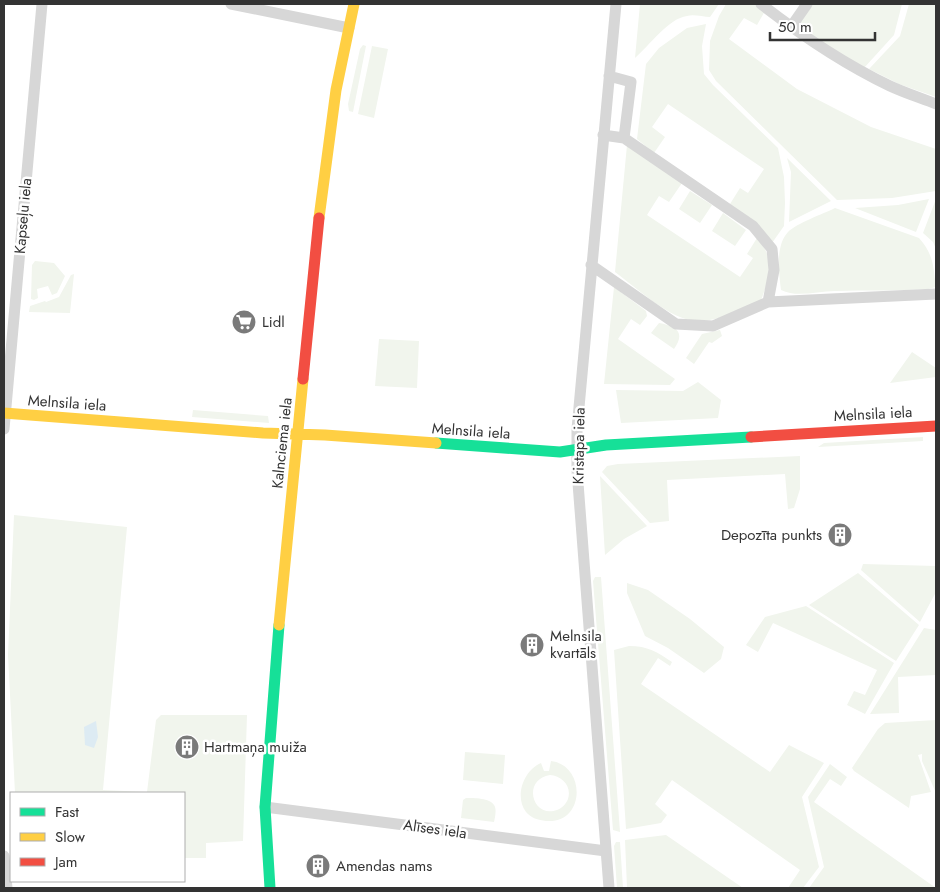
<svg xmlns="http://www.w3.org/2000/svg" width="940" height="892" font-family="Jost,sans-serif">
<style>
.green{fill:#f1f5ed;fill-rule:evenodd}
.water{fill:#ddebf3}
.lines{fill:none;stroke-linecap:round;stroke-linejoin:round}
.street{stroke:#d7d7d7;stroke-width:11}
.fast{stroke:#16e098;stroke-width:11}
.slow{stroke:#ffcf43;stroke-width:11}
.jam{stroke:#f24e42;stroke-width:11}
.labels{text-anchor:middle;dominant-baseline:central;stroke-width:5;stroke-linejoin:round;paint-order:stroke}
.street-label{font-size:15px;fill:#333;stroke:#fff}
.poi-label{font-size:15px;fill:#333;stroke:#fff;text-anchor:start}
</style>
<rect width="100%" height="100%" fill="#fff"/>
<!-- green -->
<path class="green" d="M 640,4 L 719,4 L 710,17 C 703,17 694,14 687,16 C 669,18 649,46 635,58 Z
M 726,4 L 756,4 L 765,11 L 757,25 L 744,18 L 729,39 L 797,89 L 871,127 L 936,149 L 936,191 L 892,198 L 837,200 L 716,81 L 709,70 L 710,41 L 719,16 Z
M 811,4 L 902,4 L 894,35 L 864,68 L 795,25 Z
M 909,4 L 936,4 L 936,97 L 899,84 L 869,69 L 900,36 Z
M 706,24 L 702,46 L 704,74 L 713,85 L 778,148 L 784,177 L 785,203 L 784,226 L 772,243 L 730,204 L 740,188 L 748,193 L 764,169 L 668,104 L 652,127 L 665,137 L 654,153 L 637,139 L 646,64 L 659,48 L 687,28 Z
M 363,45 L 366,46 L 353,112 L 349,111 L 348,104 L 360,49 Z
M 372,46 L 388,49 L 374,118 L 358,114 Z
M 627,145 L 682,183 L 669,202 L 659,196 L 647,215 L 740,277 L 753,258 L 747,254 L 757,238 C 775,256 770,280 760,302 C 741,309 718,322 697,321 C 670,320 637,288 615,272 Z
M 787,158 L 831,201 L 789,222 L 791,172 Z
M 690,191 L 712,205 L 700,223 L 679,209 Z
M 929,199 L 916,232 L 855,208 L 898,205 Z
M 936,199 L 936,249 L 933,242 L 923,233 Z
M 835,208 L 919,238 C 934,255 933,266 936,287 L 928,289 C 897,291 866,290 835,291 C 817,291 797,298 781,290 C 779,273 775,246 788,232 C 797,223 823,214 835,208 Z
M 723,213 L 746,230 L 735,246 L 712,231 Z
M 35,261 L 54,263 L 65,276 L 57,293 L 52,295 L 48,286 L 37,289 L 38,298 L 34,300 L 31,299 L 32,265 Z
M 74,274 L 70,313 L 29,312 L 30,306 L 45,301 L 46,302 L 59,297 L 71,275 Z
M 614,287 L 646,311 L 647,316 L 640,325 L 631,319 L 618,339 L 675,379 L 670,385 L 604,384 Z
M 659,323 C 676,326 686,332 674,349 L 651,333 Z
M 720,330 L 722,336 L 712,343 L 709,342 L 694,364 L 686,358 L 702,334 Z
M 379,339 L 419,341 L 417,388 L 375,386 Z
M 912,352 L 936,368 L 936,377 L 890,383 Z
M 698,382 L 721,400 L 718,418 L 621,423 L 616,390 L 683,391 Z
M 193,410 L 268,416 L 269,423 L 192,417 Z
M 923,437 L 923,441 L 818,447 L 824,443 Z
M 800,456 L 800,489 L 794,508 L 788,509 L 785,474 L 667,480 L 669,521 L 650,523 L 602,472 L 607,466 L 618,464 Z
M 600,476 L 647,526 L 624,539 L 605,555 Z
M 14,515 L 127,527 L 103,790 L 147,792 L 156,720 L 161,715 L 247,715 L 243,841 L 206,843 L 206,858 L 184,858 L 184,793 L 15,793 L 8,655 Z
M 863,564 L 936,566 L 936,592 L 920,622 L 861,570 Z
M 858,573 L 919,625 L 896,661 L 809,605 Z
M 595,577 L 601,577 L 620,832 L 613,830 L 593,581 Z
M 627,583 L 648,590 L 690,619 L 724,647 L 721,659 L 704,673 L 668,648 L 645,636 L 627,593 Z
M 806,606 L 894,663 L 865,714 L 847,705 L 854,691 L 865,695 L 877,670 L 773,623 L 758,652 L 746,645 L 765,617 Z
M 924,628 L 936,630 L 936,675 L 898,677 L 899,713 L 870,714 Z
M 629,646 C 648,646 657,652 672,662 L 670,666 L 658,658 L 641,684 L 770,772 L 789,745 L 824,763 L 802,797 L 819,867 L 803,888 L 788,888 L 800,870 L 672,780 L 655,804 L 667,815 L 661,823 L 626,829 L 614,650 Z
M 936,720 L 936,793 L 922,761 L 922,754 L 918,755 L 931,792 L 911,796 L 909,808 L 854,771 L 852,768 L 878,729 L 885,723 Z
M 465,752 L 505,755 L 503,784 L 463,780 Z
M 551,761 C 586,765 586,824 546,821 C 538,820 531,818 526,812 C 514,796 524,770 541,763 L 544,771 L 549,771 ZM 550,775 C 562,776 572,786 568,799 C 566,804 562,808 557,810 C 533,819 521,780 550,775 Z
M 830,764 L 847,777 L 841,786 L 830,779 L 814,802 L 936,888 L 809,888 L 824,867 L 808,797 Z
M 466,798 C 474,798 490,798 494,805 C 497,809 495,817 494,822 L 461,818 L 463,800 Z
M 666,835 L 743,888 L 627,888 L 625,840 Z
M 616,842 L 620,842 L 623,888 L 617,888 L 614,846 Z"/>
<!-- water -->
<path class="water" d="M 96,721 L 98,737 L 94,748 L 85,745 L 84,727 Z"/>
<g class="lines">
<!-- street -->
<path class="street" d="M 231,4 L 349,28
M 761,4 C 801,35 844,64 890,86 C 905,93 921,98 936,104
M 791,27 L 807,4
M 609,76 L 631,82 L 624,138
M 603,135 L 624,138 L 753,226 L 772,249 L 774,270 L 768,302 L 936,294
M 591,265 L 676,324 L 713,326 L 768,302
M 4,429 L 42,4
M 265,807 L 606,851
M 4,856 L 7,888
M 609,888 L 577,470 L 577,429 L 616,4"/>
<!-- fast -->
<path class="fast" d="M 436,443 L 560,452 L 606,445 L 751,437
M 270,888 L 265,807 L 279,625"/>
<!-- slow -->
<path class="slow" d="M 319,218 L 336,90 L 354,4
M 4,413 L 263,433 L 325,435 L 436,443
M 279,625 L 303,379"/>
<!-- jam -->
<path class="jam" d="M 303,379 L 319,218
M 751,437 L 936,426"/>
</g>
<!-- icons -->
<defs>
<symbol id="supermarket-disc" viewBox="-11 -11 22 22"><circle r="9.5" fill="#7a7a7a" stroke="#fff"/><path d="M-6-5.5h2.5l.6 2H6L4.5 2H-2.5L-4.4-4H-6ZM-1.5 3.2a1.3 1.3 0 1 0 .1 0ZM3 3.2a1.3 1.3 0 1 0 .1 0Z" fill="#fff"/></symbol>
<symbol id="building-disc" viewBox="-11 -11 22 22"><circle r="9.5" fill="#7a7a7a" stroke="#fff"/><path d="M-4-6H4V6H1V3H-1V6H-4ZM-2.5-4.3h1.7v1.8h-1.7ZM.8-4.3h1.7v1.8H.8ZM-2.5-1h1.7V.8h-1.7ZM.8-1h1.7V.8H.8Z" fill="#fff"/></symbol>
</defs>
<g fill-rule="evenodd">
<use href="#supermarket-disc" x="230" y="308" width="28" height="28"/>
<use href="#building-disc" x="826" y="521" width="28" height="28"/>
<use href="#building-disc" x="518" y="631" width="28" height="28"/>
<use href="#building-disc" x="173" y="733" width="28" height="28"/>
<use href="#building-disc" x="304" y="852" width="28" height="28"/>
</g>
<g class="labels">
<!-- street labels -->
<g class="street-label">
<text transform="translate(23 216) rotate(-85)">Kapseļu iela</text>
<text transform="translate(67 403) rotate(4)">Melnsila iela</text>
<text transform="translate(873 414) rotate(-3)">Melnsila iela</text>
<text transform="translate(471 431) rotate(4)">Melnsila iela</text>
<text transform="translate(282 443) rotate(-84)">Kalnciema iela</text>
<text transform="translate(579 446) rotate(-89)">Kristapa iela</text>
<text transform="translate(435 829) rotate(8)">Alīses iela</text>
</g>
<!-- poi labels -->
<g class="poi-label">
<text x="262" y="322">Lidl</text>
<text x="822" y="535" text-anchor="end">Depozīta punkts</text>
<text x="550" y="636">Melnsila<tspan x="550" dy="17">kvartāls</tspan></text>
<text x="204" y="747">Hartmaņa muiža</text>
<text x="336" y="866">Amendas nams</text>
</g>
</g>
<!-- border -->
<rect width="940" height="892" fill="none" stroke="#333333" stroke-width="10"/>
<!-- legend -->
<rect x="10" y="792" width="175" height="90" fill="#ffffff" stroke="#adadad"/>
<rect x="20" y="808" width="25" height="8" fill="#16e098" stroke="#adadad"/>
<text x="55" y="817" font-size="15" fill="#333333">Fast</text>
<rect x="20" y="833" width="25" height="8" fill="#ffcf43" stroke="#adadad"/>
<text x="55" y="842" font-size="15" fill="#333333">Slow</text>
<rect x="20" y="858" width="25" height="8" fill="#f24e42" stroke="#adadad"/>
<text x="55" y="867" font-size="15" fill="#333333">Jam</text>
<!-- scale -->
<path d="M770 32v8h105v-8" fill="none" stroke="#333333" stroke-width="2.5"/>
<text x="778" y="32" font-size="15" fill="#333333" stroke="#ffffff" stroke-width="4" paint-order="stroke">50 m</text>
</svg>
